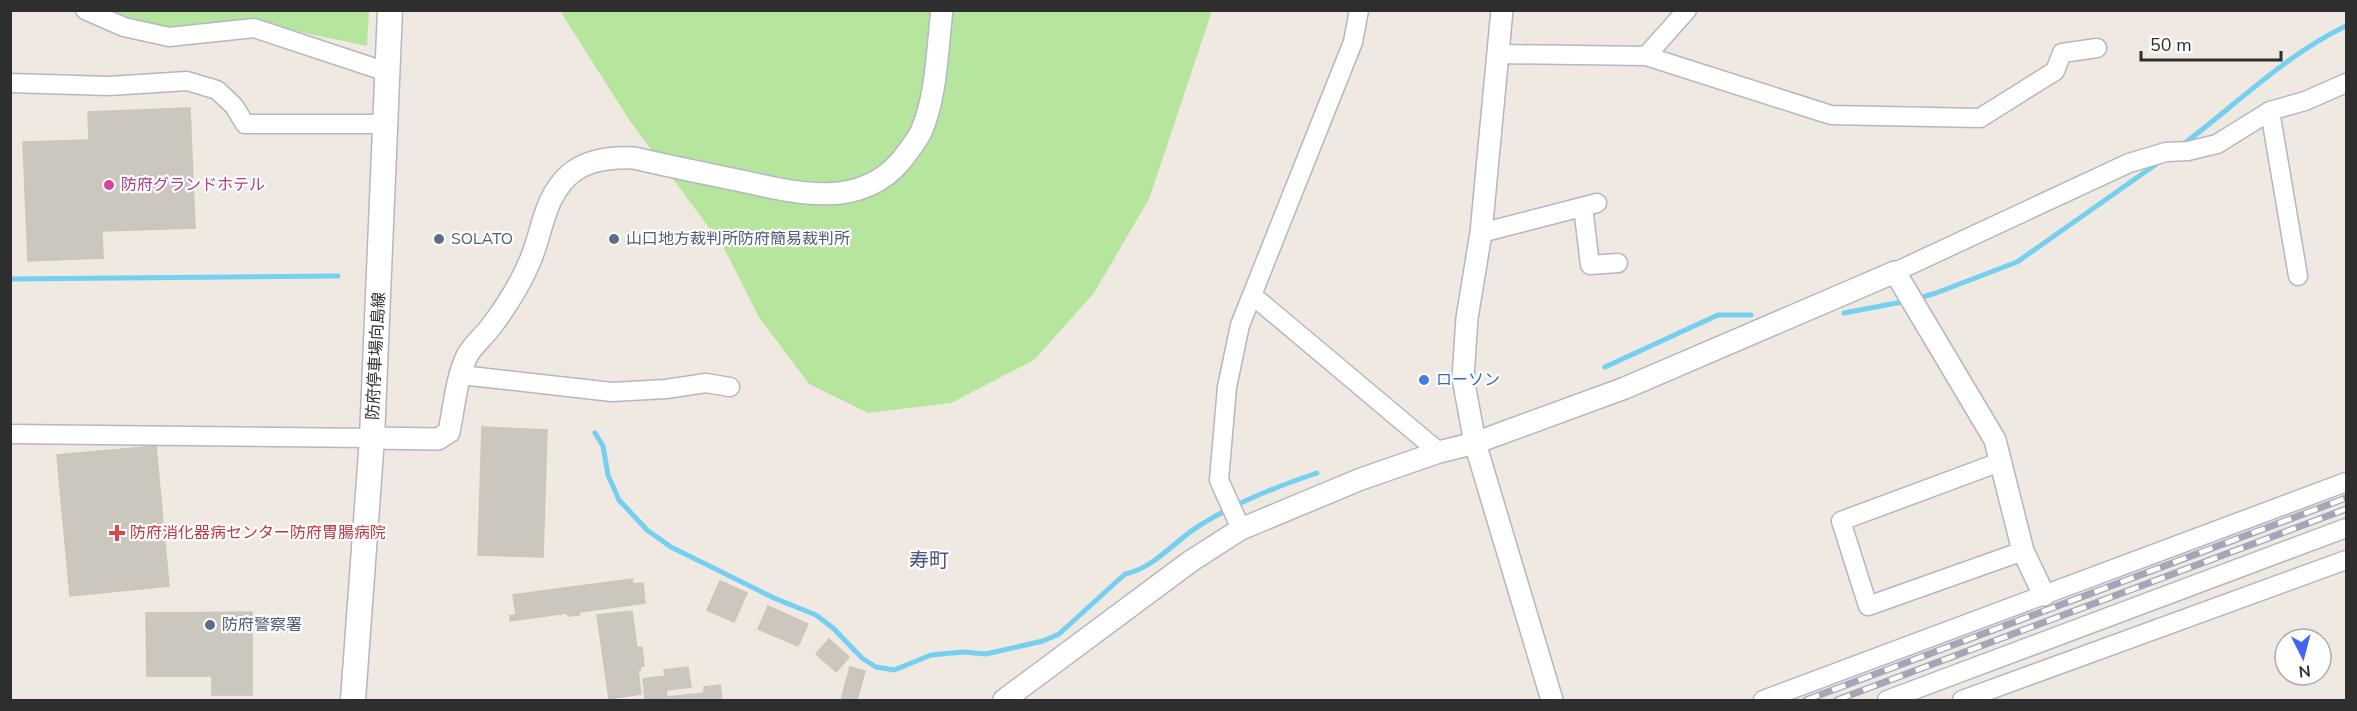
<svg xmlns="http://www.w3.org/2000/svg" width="2357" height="711" font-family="'Nunito Sans','Noto Sans JP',sans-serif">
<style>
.green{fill:#b6e59e}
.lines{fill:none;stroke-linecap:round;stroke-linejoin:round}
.stream{stroke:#75cff0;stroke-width:5}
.building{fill:#cbc7bf;stroke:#cbc5ba;stroke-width:1.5}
.minor-casing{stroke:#b4b7c1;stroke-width:21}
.tertiary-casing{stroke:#b4b7c1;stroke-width:24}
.secondary-casing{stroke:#b4b7c1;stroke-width:27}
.minor{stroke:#fff;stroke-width:18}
.tertiary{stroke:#fff;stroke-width:21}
.secondary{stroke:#fff;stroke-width:24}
.rail-casing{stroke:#a3a6b8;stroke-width:7}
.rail{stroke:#fff;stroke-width:4.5;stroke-dasharray:14;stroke-linecap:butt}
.hotel-dot{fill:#d1479c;stroke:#fff;stroke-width:2}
.service-dot{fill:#5c6f8a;stroke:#fff;stroke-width:2}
.shop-dot{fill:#3f7fe0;stroke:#fff;stroke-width:2}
.health-dot{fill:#e0444e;stroke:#fff;stroke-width:2}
.labels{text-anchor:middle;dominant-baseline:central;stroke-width:4.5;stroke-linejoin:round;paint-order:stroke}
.hotel-label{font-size:16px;fill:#b23c85;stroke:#fff;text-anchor:start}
.service-label{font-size:16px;fill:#4e5e75;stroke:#fff;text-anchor:start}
.street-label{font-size:16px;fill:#2e2e2e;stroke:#fff}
.shop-label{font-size:16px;fill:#366cbe;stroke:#fff;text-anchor:start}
.health-label{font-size:16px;fill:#be3a42;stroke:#fff;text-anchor:start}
.quarter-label{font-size:20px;fill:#4d5680;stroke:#fff}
</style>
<rect width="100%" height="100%" fill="#efe9e1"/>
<!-- green -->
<path class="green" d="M 107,11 L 369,11 L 367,46 L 243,20 L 157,29 L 118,18 Z
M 560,11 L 1212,11 L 1149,199 L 1094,293 L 1034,360 L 951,403 L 868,413 L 809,384 L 759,317 L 724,248 L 630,121 Z"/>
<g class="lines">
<!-- stream -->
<path class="stream" d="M 2181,146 C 2236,105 2285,55 2346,26
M 10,279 L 338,276
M 1916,299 L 1936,293 L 2017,262 L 2162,160
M 1844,313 L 1907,301
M 1605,367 L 1718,315 L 1751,315
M 595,433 L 603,446 L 608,475 L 619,500 L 647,530 L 671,547 L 774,598 L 816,615 L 833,628 L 862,658 L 876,667 L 894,670 L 931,655 L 963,652 L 986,654 L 1043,641 L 1059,634 L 1125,574 C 1155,568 1176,539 1202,524 C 1237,502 1278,486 1317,473"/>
</g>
<!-- building -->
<path class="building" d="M 190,108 L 195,228 L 102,231 L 103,258 L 28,261 L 23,142 L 89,140 L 88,112 Z
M 482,427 L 547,430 L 543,557 L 478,555 Z
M 156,446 L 169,586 L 70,596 L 57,455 Z
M 632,579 L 633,584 L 643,583 L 645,603 L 579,612 L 579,615 L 568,616 L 567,613 L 510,621 L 510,616 L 516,615 L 513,595 Z
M 720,581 L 747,593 L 734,622 L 707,610 Z
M 768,606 L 808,624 L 798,646 L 758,629 Z
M 632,611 L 637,648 L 642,647 L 644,666 L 640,666 L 641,670 L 638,670 L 641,694 L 609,699 L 597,615 Z
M 252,612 L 252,695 L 212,695 L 212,676 L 147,676 L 146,613 Z
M 829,639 L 849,657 L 836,672 L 816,654 Z
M 688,667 L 691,687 L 666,690 L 667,697 L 704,693 L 704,687 L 720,685 L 722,700 L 645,699 L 643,679 L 665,676 L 664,670 Z
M 850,667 L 865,671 L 857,700 L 841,700 Z"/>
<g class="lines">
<defs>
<path id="minor" d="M 85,10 L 124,27 L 169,37 L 254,28 L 387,72
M 1498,54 L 1646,56 L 1831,115 L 1980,118 L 2055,71 L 2062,53 L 2097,48
M 1646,56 L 1687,10
M 10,83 L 109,86 L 187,81 L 217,90 L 234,106 L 245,124 L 387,124
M 2270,111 L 2298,276
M 1583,207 L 1590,265 L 1618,263
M 1481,233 L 1597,203
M 1895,272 L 2129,163 L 2166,152 L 2188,151 L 2217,144 L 2270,111 L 2305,101 L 2346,83
M 1252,295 L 1439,452
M 461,375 L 612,392 L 666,389 L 706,383 L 730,387
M 10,434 L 372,438
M 2000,462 L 1841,521 L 1868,606 L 2023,551
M 1241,529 L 1219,480 L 1227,387 L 1240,325 L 1353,42 L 1359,10
M 1763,700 L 2346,482
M 1887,700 L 2346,528
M 1962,700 L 2346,560"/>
<path id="tertiary" d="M 1502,10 L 1481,233 L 1467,318 L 1463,378 L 1475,443 L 1552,700
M 372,438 L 438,439 L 449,432 C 454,408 456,379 467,356 C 472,346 483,337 490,328 C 506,307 520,285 530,261 C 543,231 543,199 569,175 C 587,159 612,157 634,158 C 668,166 703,173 737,180 C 792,192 857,211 900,162 C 907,153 916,142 921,132 C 937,95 937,50 942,10
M 1004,700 L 1191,561 L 1241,529 L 1361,479 L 1439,452 L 1475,443 L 1625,388 L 1895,272 L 1995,440 L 2023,551 L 2044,595"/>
<path id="secondary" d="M 353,700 L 372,438 L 390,10"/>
</defs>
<!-- minor casing -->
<use href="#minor" class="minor-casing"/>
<!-- tertiary casing -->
<use href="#tertiary" class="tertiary-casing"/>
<!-- secondary casing -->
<use href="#secondary" class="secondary-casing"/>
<!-- minor -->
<use href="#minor" class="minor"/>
<!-- tertiary -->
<use href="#tertiary" class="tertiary"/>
<!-- secondary -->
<use href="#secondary" class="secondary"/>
<defs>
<path id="rail" d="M 1806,700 L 2346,498
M 1837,700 L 2346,509"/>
</defs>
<!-- rail casing -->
<use href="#rail" class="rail-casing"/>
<!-- rail -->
<use href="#rail" class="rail"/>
</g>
<!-- markers -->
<circle class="hotel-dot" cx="109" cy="185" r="6"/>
<g class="service-dot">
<circle cx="439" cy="239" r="6"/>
<circle cx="614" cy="239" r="6"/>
<circle cx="210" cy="625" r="6"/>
</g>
<circle class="shop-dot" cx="1424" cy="380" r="6"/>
<path class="health-dot" d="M114 524h6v6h6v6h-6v6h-6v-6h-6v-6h6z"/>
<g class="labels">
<!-- hotel labels -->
<g class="hotel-label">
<text x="121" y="185">防府グランドホテル</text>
</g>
<!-- service labels -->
<g class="service-label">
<text x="451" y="239">SOLATO</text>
<text x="626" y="239">山口地方裁判所防府簡易裁判所</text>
<text x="222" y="625">防府警察署</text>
</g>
<!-- street labels -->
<g class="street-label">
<text transform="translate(376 356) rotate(-87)">防府停車場向島線</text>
</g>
<!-- shop labels -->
<g class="shop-label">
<text x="1436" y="380">ローソン</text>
</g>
<!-- health labels -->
<g class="health-label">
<text x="130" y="533">防府消化器病センター防府胃腸病院</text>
</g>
<!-- quarter labels -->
<g class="quarter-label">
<text x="929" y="560">寿町</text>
</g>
</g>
<!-- border -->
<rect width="2357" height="711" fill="none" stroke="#2e2e2e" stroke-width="24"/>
<!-- north arrow -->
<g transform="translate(2303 657) rotate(174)"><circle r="28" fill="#ffffff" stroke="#ababab" stroke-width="1.5"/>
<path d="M0-4.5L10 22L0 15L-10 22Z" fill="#4264fb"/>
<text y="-9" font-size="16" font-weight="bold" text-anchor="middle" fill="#2e2e2e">N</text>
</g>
<!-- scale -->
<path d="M2141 51v9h140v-9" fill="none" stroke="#2e2e2e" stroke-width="3"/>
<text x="2150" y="51" font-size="18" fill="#2e2e2e" stroke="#ffffff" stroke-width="4.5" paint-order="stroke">50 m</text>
</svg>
